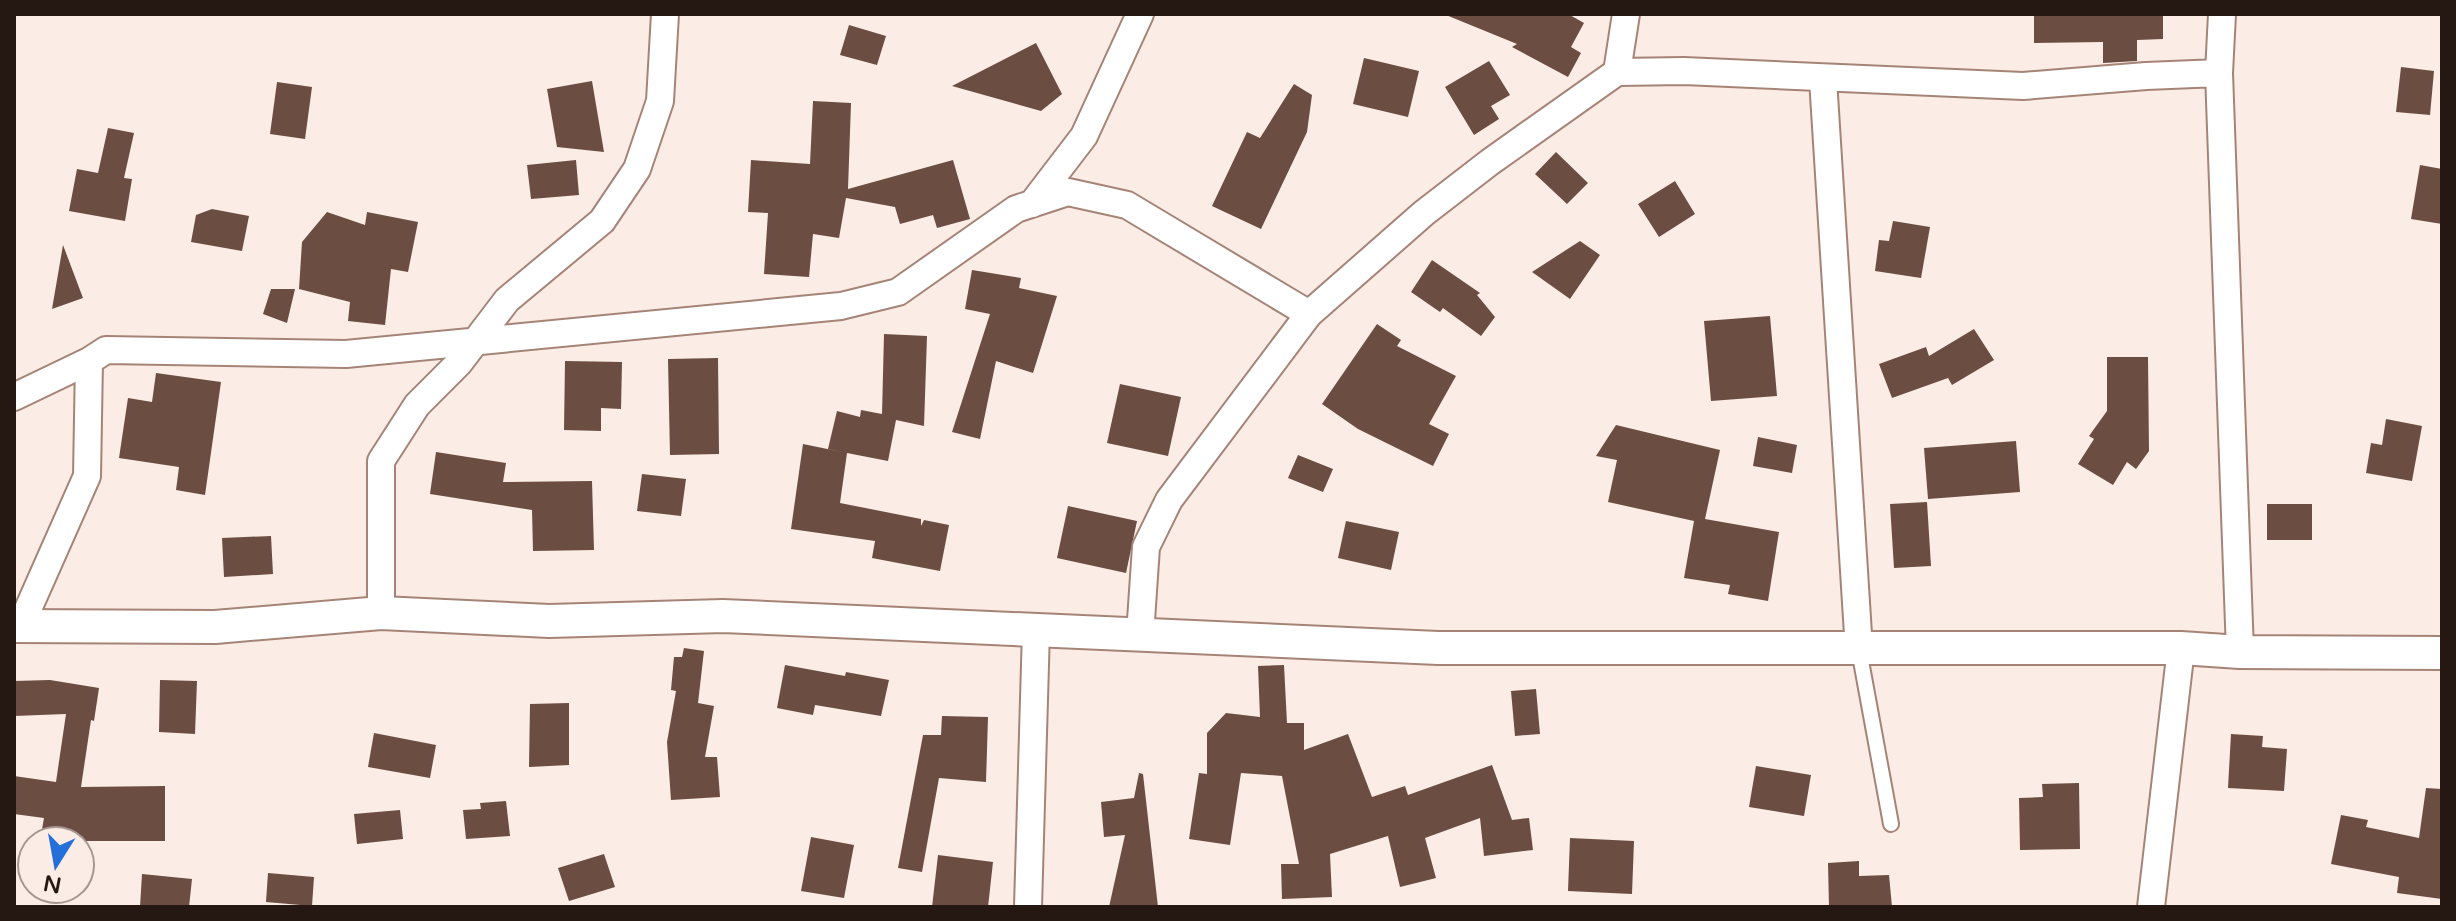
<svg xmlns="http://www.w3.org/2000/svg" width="2456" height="921" font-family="'Varela Round',sans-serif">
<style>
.building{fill:#6b4d41}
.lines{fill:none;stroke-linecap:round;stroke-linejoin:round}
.service-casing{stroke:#a58477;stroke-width:18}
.minor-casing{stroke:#a58477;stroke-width:30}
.tertiary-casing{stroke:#a58477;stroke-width:36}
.service{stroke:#fff;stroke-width:14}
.minor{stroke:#fff;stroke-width:26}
.tertiary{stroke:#fff;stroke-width:32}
</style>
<rect width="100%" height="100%" fill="#fbece6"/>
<!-- building -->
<path class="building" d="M 1568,14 L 1584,23 L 1571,47 L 1581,53 L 1568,77 L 1512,47 L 1517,44 L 1446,15 Z
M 2034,14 L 2163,14 L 2163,39 L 2137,40 L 2137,61 L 2103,63 L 2103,42 L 2034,43 Z
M 849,25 L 886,36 L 877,65 L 840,55 Z
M 1036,43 L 1062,94 L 1041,111 L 952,86 Z
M 1364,58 L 1419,71 L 1408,117 L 1353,104 Z
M 1489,61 L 1510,95 L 1491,106 L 1499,119 L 1474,135 L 1445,87 Z
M 2401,67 L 2434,71 L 2430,115 L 2396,112 Z
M 592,81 L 604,152 L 557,147 L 547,89 Z
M 277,82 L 312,87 L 305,139 L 270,134 Z
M 1294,84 L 1312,95 L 1307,132 L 1261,229 L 1212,206 L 1247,132 L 1260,138 Z
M 813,101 L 851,103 L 848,189 L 953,160 L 970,219 L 937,228 L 933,215 L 900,224 L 895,207 L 846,198 L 839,238 L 813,234 L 809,277 L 764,274 L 768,213 L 748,212 L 751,160 L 810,164 Z
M 108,128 L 134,133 L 124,178 L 132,179 L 125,221 L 69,211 L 77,169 L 98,173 Z
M 1556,152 L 1588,183 L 1567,204 L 1535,174 Z
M 576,160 L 579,195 L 531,199 L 527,165 Z
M 2420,165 L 2442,169 L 2442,224 L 2411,219 Z
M 1675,181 L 1695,214 L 1659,237 L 1638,204 Z
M 212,209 L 249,216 L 242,251 L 191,242 L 196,215 Z
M 327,212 L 365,225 L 367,212 L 418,222 L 408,272 L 391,269 L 385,325 L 348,321 L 350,302 L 299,289 L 302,242 Z
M 1893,221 L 1930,227 L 1921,278 L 1875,271 L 1879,240 L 1889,241 Z
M 1580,241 L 1600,255 L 1570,299 L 1532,272 Z
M 63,245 L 83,298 L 52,309 Z
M 1432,260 L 1480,293 L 1477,295 L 1495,317 L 1481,336 L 1443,308 L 1440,312 L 1411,292 Z
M 972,270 L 1021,278 L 1019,288 L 1057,296 L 1033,373 L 996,361 L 980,439 L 952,432 L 990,314 L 965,309 Z
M 271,289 L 295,289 L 287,323 L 263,314 Z
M 1770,316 L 1777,396 L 1711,401 L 1704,321 Z
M 1377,324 L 1401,340 L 1397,346 L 1456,376 L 1429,424 L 1449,434 L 1433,466 L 1358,429 L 1322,404 Z
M 1974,329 L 1994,360 L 1952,385 L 1948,378 L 1892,398 L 1879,364 L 1926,347 L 1929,356 Z
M 884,334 L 927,336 L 924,426 L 896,420 L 888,461 L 847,453 L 840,503 L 921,519 L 921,526 L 924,520 L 949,525 L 940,571 L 872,558 L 875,541 L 791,529 L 803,444 L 847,453 L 828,449 L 837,411 L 860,417 L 861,410 L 882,414 Z
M 2107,357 L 2148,357 L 2149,451 L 2136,469 L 2127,462 L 2113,485 L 2078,464 L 2094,439 L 2089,436 L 2107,411 Z
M 718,358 L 719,454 L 670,455 L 668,359 Z
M 565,361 L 622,362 L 621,409 L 601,408 L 601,431 L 564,430 Z
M 156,373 L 221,382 L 205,495 L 176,490 L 179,467 L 119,458 L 128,398 L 152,402 Z
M 1120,384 L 1181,397 L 1168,456 L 1107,443 Z
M 2386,419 L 2422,426 L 2412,481 L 2366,473 L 2371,443 L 2382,445 Z
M 1616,425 L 1720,450 L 1705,519 L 1779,532 L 1768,601 L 1728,594 L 1730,585 L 1684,578 L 1694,521 L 1608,502 L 1617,460 L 1596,456 Z
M 1758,437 L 1797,445 L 1792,473 L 1753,466 Z
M 2016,441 L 2020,492 L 1928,499 L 1924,448 Z
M 436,452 L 506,463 L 503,482 L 592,481 L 594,550 L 533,551 L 532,510 L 430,494 Z
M 1298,455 L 1333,469 L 1323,492 L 1288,478 Z
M 642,474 L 686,479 L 681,516 L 637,511 Z
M 1927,502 L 1931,566 L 1894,568 L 1890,504 Z
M 2267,504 L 2312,504 L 2312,540 L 2267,540 Z
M 1068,506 L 1137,521 L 1126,573 L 1057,558 Z
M 1346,521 L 1399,532 L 1391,570 L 1338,558 Z
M 271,536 L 273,574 L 224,577 L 222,538 Z
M 684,648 L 704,651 L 698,703 L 714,706 L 705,757 L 717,757 L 720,797 L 671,800 L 667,742 L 676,691 L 671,690 L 674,657 L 682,657 Z
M 785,665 L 845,676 L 846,672 L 889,680 L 881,716 L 815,705 L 813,715 L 777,708 Z
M 1284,665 L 1287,723 L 1304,723 L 1304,750 L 1348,734 L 1372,797 L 1405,786 L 1408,795 L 1492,765 L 1512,820 L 1529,818 L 1533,850 L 1484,856 L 1480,818 L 1425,838 L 1436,878 L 1400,887 L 1388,836 L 1330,854 L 1332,897 L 1282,899 L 1281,864 L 1299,864 L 1282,776 L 1241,773 L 1230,845 L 1189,839 L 1199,773 L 1207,774 L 1207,733 L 1226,713 L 1260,717 L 1258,666 Z
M 50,680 L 99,688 L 94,721 L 91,720 L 81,787 L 165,786 L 165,841 L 40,841 L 44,818 L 14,814 L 14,776 L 56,782 L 66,714 L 14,716 L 14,681 Z
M 160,680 L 197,681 L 195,734 L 159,732 Z
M 1536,689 L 1540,734 L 1515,736 L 1511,691 Z
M 569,703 L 569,765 L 529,767 L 530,704 Z
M 942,716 L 988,717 L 986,782 L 939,778 L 922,872 L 898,868 L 923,735 L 941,735 Z
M 374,733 L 436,745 L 430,778 L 368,767 Z
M 2231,734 L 2263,736 L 2262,747 L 2287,749 L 2284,791 L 2228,788 Z
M 1756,766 L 1811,775 L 1804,816 L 1749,807 Z
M 1139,773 L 1143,774 L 1158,907 L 1109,907 L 1125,835 L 1104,837 L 1101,802 L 1134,798 Z
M 2079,783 L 2080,849 L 2020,850 L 2019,798 L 2043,797 L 2042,784 Z
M 2426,788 L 2442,789 L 2442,899 L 2397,893 L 2399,877 L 2331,864 L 2341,815 L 2368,820 L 2366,827 L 2419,838 Z
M 506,801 L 510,836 L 466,839 L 463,810 L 481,809 L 480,803 Z
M 400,810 L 403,839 L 357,844 L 354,814 Z
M 811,837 L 854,845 L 844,898 L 801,891 Z
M 1570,838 L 1634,841 L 1632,894 L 1568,891 Z
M 604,854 L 615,887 L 569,901 L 558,868 Z
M 938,855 L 993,862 L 988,907 L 932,907 Z
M 1859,861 L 1859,876 L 1889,875 L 1892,907 L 1829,907 L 1828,863 Z
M 268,873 L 314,877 L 312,906 L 266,902 Z
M 142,874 L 192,879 L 189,907 L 140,907 Z"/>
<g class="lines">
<defs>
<path id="service" d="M 1859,650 L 1891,824"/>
<path id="minor" d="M 2222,14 L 2219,73 L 2240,652
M 1617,72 L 1626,14
M 1823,79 L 1859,650
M 1032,204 L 1084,136 L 1140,14
M 14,397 L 89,361
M 381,613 L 381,461 L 417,405 L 459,363 L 507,300 L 602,221 L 637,169 L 660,101 L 665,14
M 21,625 L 87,476 L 89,361 L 106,350 L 346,354 L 841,306 L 898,292 L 1016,209 L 1068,192 L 1127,205 L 1309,314
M 1140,635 L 1146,547 L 1169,500 L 1309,314 L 1424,213 L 1490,162 L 1617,72 L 1684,71 L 2023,86 L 2146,76 L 2219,73
M 1028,907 L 1036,630
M 2151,907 L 2181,648"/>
<path id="tertiary" d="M 14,626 L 215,627 L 381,613 L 549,621 L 723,616 L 1438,648 L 2181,648 L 2240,652 L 2442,653"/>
</defs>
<!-- service casing -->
<use href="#service" class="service-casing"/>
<!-- minor casing -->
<use href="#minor" class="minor-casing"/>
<!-- tertiary casing -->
<use href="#tertiary" class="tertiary-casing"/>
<!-- service -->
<use href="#service" class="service"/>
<!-- minor -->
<use href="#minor" class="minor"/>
<!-- tertiary -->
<use href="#tertiary" class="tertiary"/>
</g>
<!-- border -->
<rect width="2456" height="921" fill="none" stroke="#251813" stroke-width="32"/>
<!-- north arrow -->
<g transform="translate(56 865) rotate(191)"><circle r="38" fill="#fbece6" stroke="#a59792" stroke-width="2"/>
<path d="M0-6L14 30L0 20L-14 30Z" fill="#256fdb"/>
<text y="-12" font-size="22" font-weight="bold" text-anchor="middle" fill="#251813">N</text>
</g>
</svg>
